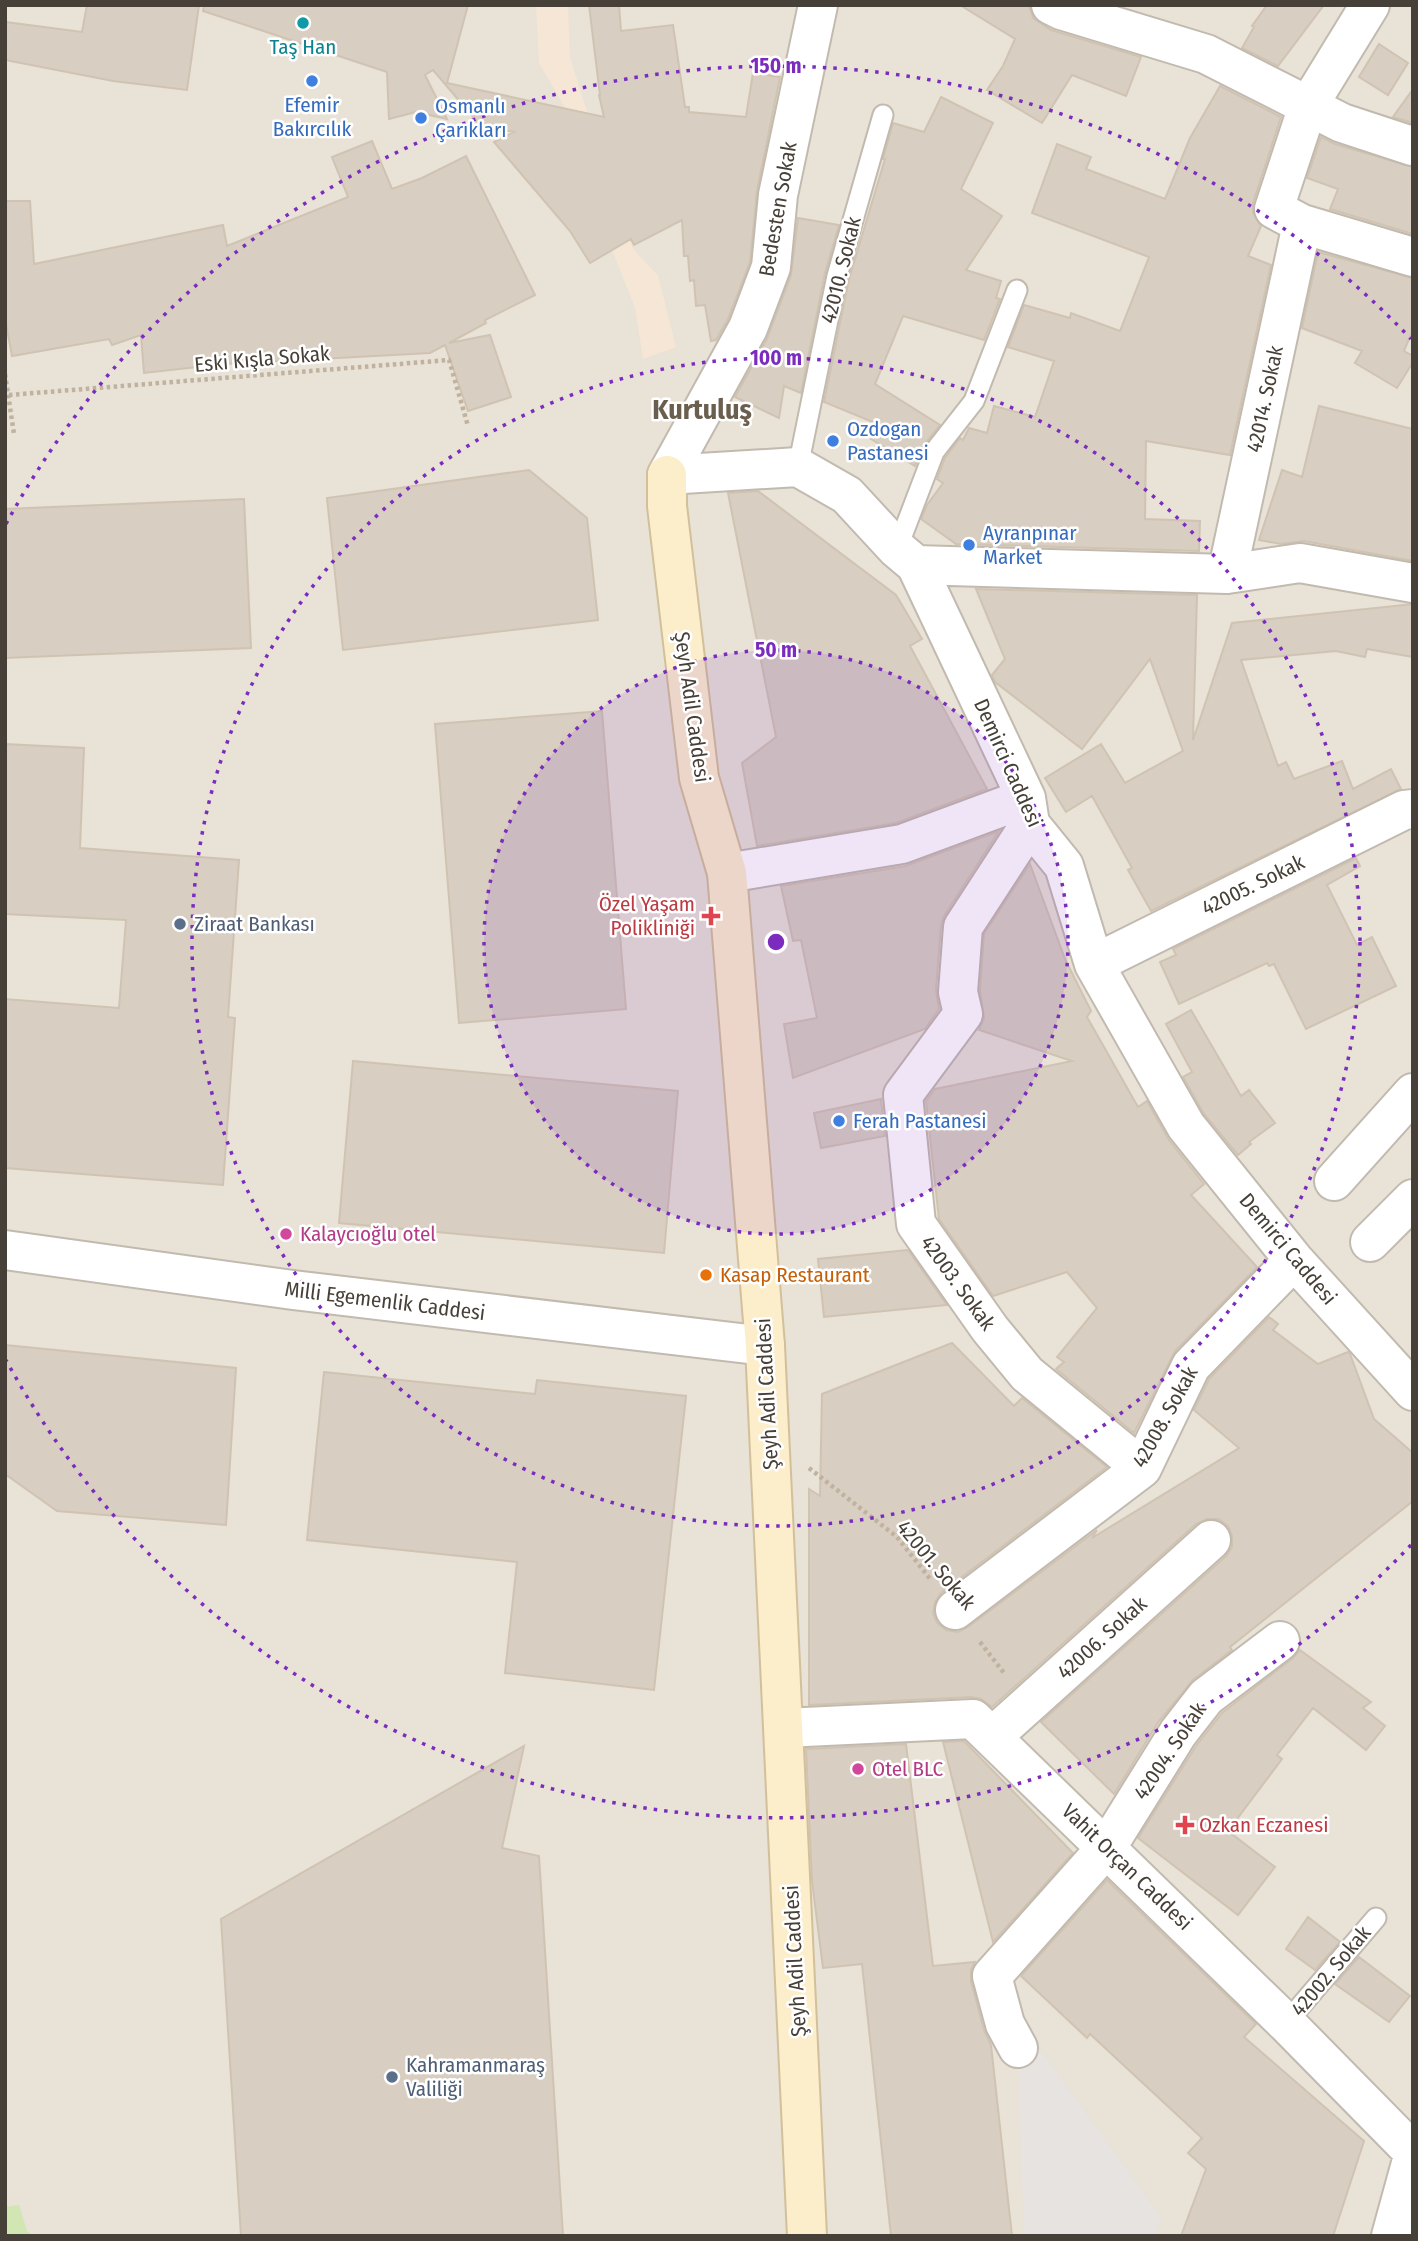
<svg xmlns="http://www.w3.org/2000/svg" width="1418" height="2241" font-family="'Fira Sans Condensed',sans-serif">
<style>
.residential{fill:#e8e2d7}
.commercial{fill:#f5e6d5}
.green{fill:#d2e6b4}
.parking{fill:#e6e3e1}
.building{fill:#d8cec2;stroke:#d0c3b2;stroke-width:2}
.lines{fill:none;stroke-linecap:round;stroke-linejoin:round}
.service-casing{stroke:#c2baaf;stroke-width:23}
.minor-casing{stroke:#c2baaf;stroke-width:42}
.secondary-casing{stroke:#d2c09a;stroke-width:42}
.path{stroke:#c0b29e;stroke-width:4.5;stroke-dasharray:3.5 3.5;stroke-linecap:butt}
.service{stroke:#fff;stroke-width:19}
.minor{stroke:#fff;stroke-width:38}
.secondary{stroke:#fcedcb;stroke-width:38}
.ring{fill:none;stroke:#7b2cbf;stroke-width:3.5;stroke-dasharray:3.5 7}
.culture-dot{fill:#0f9aa8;stroke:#fff;stroke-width:2.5}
.shop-dot{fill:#3f7fe0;stroke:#fff;stroke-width:2.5}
.health-dot{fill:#e0444e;stroke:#fff;stroke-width:2.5}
.service-dot{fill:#5c6f8a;stroke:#fff;stroke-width:2.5}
.hotel-dot{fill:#d1479c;stroke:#fff;stroke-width:2.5}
.food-dot{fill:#e8710a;stroke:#fff;stroke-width:2.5}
.labels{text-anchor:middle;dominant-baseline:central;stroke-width:5;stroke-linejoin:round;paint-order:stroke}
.culture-label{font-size:21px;fill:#0d838f;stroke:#fff}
.shop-label{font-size:21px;fill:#366cbe;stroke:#fff;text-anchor:start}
.street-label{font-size:21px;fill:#474038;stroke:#fff}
.health-label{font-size:21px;fill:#be3a42;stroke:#fff;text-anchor:end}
.service-label{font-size:21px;fill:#4e5e75;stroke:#fff;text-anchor:start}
.hotel-label{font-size:21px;fill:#b23c85;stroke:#fff;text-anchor:start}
.food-label{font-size:21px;fill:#c56008;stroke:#fff;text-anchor:start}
.district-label{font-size:28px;font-weight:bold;fill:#6a5e4f;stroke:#fff}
.centre{fill:#7b2cbf;stroke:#fff;stroke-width:3.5}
.ring-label{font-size:21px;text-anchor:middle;font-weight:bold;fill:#7b2cbf;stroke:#fff;stroke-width:5;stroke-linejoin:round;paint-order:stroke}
</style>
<rect width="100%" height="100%" fill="#f4f0e9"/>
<!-- residential -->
<path class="residential" d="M 5,5 L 1413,5 L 1413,2236 L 5,2236 Z"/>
<!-- commercial -->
<path class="commercial" d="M 536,5 L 568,5 L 570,57 L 595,136 L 633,249 L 658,275 L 676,347 L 643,359 L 635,308 L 596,210 L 572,157 L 565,108 L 539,63 Z"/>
<!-- green -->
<path class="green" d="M 19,2205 L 27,2231 L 33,2236 L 5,2236 L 5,2207 Z"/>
<!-- parking -->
<path class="parking" d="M 1036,2044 L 1161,2217 L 1154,2236 L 1024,2236 L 1018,2049 Z"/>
<!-- building -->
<path class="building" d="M 87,5 L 199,5 L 187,90 L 113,81 L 5,60 L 5,22 L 82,32 Z
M 204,5 L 468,5 L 447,83 L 604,117 L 599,95 L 600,95 L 589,5 L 619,5 L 621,31 L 673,25 L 685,107 L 689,107 L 689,112 L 746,117 L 753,73 L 780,77 L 757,191 L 750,262 L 728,319 L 716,340 L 711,341 L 705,305 L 696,306 L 694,280 L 690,281 L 688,256 L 684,256 L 682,220 L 634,245 L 631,239 L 590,263 L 570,231 L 494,142 L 514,132 L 480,125 L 433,70 L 425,75 L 447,119 L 416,112 L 389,119 L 387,72 L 203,11 Z
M 960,5 L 1029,5 L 1033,18 L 1051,30 L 1141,57 L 1126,96 L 1072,75 L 1042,123 L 987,90 L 1003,66 L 1015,39 Z
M 1267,5 L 1324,5 L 1278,66 L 1242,48 L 1254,27 L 1252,26 Z
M 1379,44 L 1408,63 L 1388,95 L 1359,77 Z
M 1220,86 L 1281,117 L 1253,203 L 1253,213 L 1261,226 L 1248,256 L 1271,265 L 1230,455 L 1146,441 L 1145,519 L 1200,521 L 1199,551 L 956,544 L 921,519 L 927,505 L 943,483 L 937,479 L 945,458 L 960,438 L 963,440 L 969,428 L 987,433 L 994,406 L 1035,417 L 1054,361 L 1008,347 L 1024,305 L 1070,318 L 1071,313 L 1120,331 L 1149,257 L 1032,213 L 1057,144 L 1091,157 L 1086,169 L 1165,199 L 1190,138 Z
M 1413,89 L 1413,123 L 1393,117 Z
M 941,97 L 993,123 L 961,189 L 1002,216 L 966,270 L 1001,281 L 996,298 L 1000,299 L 984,340 L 903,316 L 875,384 L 940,425 L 924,445 L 915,466 L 871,439 L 880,425 L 824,402 L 849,279 L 885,159 L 883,159 L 893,123 L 924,132 Z
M 1321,137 L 1335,144 L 1413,167 L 1413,234 L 1330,209 L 1338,189 L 1307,178 Z
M 372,141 L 392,189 L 422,178 L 466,156 L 535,295 L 485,320 L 486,323 L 449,343 L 490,335 L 511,397 L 468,411 L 445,345 L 430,353 L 225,364 L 144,373 L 141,335 L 112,345 L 109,339 L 12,356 L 5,318 L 5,201 L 30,201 L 34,264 L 223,225 L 227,246 L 348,197 L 332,157 Z
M 798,218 L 839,225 L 825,273 L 801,393 L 784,386 L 779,418 L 735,397 L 767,339 L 791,275 Z
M 1318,252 L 1413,278 L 1413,329 L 1404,351 L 1413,356 L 1413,362 L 1397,388 L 1355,363 L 1362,351 L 1302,328 Z
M 1319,406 L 1413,429 L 1413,561 L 1304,541 L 1281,544 L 1259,540 L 1282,470 L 1302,477 Z
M 529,470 L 587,518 L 598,620 L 343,650 L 327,498 Z
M 758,491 L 896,595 L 922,639 L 910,646 L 987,789 L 896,823 L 757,846 L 742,763 L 776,737 L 728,493 Z
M 244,499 L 251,648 L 5,658 L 5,509 Z
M 976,589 L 1197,595 L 1193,740 L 1232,623 L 1413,604 L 1413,657 L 1367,649 L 1365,657 L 1336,651 L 1241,660 L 1278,766 L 1286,762 L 1294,779 L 1342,761 L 1353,789 L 1391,769 L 1401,789 L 1151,911 L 1128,870 L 1132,868 L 1092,796 L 1066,812 L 1045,778 L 1101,744 L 1125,783 L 1183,751 L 1150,659 L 1082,749 L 995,682 L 992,675 L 1005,659 Z
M 602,711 L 626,1009 L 459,1023 L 435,724 Z
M 5,744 L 84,748 L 80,848 L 239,860 L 228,1017 L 235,1018 L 223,1185 L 5,1168 L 5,999 L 119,1008 L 126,920 L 5,914 Z
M 999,831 L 944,916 L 941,925 L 936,990 L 939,1009 L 925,1029 L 793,1078 L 784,1024 L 817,1018 L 801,940 L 793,941 L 781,886 L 906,866 Z
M 1356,858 L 1360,866 L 1327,885 L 1357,945 L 1372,937 L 1396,986 L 1306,1029 L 1274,964 L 1269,966 L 1267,963 L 1179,1004 L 1160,962 L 1176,955 L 1173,949 Z
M 1030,864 L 1065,959 L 1091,1011 L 1087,1017 L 1138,1107 L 1147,1101 L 1169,1140 L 1204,1184 L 1191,1195 L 1257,1267 L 1175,1351 L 1134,1433 L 1056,1369 L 1064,1362 L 1057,1357 L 1097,1308 L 1067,1272 L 993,1296 L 939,1219 L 926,1101 L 935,1089 L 1072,1061 L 979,1030 L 984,1018 L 980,990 L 984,934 Z
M 1191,1010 L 1241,1096 L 1249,1090 L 1275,1123 L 1249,1142 L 1251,1144 L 1238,1155 L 1204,1114 L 1183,1077 L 1192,1072 L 1166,1024 Z
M 353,1061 L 678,1091 L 664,1253 L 339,1223 Z
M 881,1099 L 885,1136 L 821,1148 L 814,1113 Z
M 908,1250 L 947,1305 L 824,1317 L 818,1259 Z
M 1269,1317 L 1278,1324 L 1273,1330 L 1318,1364 L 1348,1352 L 1350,1354 L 1374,1419 L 1413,1453 L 1413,1501 L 1230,1647 L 1232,1650 L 1193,1680 L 1159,1721 L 1114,1794 L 1041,1722 L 1226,1556 L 1232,1547 L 1232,1536 L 1228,1526 L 1218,1519 L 1207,1519 L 1196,1524 L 992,1707 L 981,1699 L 972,1697 L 809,1705 L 809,1489 L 820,1496 L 822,1394 L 952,1343 L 1014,1406 L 1022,1398 L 1107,1467 L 941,1593 L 935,1602 L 933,1613 L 937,1623 L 946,1630 L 958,1632 L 968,1627 L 1097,1530 L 1092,1538 L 1239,1448 L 1194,1410 L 1209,1379 Z
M 5,1345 L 236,1368 L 226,1525 L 57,1511 L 5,1474 Z
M 324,1372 L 535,1394 L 537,1380 L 686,1396 L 654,1690 L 505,1673 L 517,1562 L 307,1540 Z
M 1300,1650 L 1371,1702 L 1363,1708 L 1385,1726 L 1366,1750 L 1313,1708 L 1277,1755 L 1282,1759 L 1228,1831 L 1275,1867 L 1238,1915 L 1138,1838 L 1196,1746 L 1222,1713 L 1293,1658 Z
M 964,1741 L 1073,1853 L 993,1942 L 943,1742 Z
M 906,1744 L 933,1966 L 975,1962 L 971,1970 L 971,1981 L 984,2030 L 991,2045 L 1012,2236 L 891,2236 L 862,1964 L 823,1968 L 812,1881 L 806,1749 Z
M 524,1746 L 502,1848 L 539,1856 L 563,2236 L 241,2236 L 221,1919 Z
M 1107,1880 L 1256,2024 L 1244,2037 L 1364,2141 L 1333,2236 L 1181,2236 L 1206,2169 L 1188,2153 L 1202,2138 L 1090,2034 L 1087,2038 L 1021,1976 Z
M 1308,1917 L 1340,1942 L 1315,1970 L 1286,1949 Z
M 1359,1957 L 1410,1996 L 1389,2022 L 1335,1984 Z"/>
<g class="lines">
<defs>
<path id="service" d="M 798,467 L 837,276 L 883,115
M 897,549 L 934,452 L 974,401 L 1017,290
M 1286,2023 L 1376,1918"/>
<path id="minor" d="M 1051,5 L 1061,10 L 1206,54 L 1342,123 L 1412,146
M 1370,5 L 1308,106 L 1274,209 L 1302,224 L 1413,257
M 667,475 L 798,467 L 847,495 L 897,549 L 916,565 L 1026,798 L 1030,824 L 1064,866 L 1094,964 L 1186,1126 L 1294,1260 L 1413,1391
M 667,475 L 748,328 L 771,267 L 778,195 L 818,5
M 916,565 L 1227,574 L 1300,563 L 1413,583
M 1227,574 L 1302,224
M 1030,824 L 963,927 L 958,992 L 963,1014 L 903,1095 L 916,1224 L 990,1329 L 1027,1374 L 1142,1468
M 727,873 L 902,844 L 1026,798
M 1094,964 L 1404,810 L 1413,809
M 1334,1181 L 1413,1093
M 1370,1242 L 1413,1199
M 5,1250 L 293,1290 L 765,1346
M 955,1610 L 1142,1468 L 1191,1366 L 1294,1260
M 784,1728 L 973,1719 L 1286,2023 L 1413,2152
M 993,1736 L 1211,1540
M 1018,2048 L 1005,2024 L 992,1976 L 1107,1847 L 1178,1733 L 1206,1697 L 1280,1641
M 1391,2236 L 1413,2156"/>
<path id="secondary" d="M 667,475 L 667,506 L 699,778 L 727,873 L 765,1346 L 807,2236"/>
</defs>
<!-- service casing -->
<use href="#service" class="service-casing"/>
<!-- minor casing -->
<use href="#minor" class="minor-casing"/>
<!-- secondary casing -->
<use href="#secondary" class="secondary-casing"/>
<!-- path -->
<path class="path" d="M 5,374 L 14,434
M 9,395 L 449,360 L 468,426
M 809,1468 L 897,1537 L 931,1580
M 980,1642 L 1004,1673"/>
<!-- service -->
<use href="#service" class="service"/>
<!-- minor -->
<use href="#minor" class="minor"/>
<!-- secondary -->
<use href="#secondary" class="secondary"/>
</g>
<!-- distance rings -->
<circle cx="776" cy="942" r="292" fill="#7b2cbf" fill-opacity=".12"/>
<g class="ring">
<circle cx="776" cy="942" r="292"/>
<circle cx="776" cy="942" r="584"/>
<path d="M1411 1545A876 876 0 0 1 6 1360M6 524A876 876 0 0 1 1411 339"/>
</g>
<!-- markers -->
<circle class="culture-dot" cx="303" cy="23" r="7"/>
<g class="shop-dot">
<circle cx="312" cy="81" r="7"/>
<circle cx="421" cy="118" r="7"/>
<circle cx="833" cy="441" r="7"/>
<circle cx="969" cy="545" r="7"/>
<circle cx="839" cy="1121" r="7"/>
</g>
<g class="health-dot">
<path d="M707.5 905.5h7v7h7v7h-7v7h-7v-7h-7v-7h7z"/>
<path d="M1181.5 1814.5h7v7h7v7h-7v7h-7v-7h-7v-7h7z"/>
</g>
<g class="service-dot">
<circle cx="180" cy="924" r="7"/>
<circle cx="392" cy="2077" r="7"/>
</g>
<g class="hotel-dot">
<circle cx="286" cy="1234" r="7"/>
<circle cx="858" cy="1769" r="7"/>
</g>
<circle class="food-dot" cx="706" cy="1275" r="7"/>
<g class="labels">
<!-- culture labels -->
<g class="culture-label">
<text x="303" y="47">Taş Han</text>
</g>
<!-- shop labels -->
<g class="shop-label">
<text x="312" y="105" text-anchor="middle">Efemir<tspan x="312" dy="24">Bakırcılık</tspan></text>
<text x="435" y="106">Osmanlı<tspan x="435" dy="24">Çarıkları</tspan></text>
<text x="847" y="429">Ozdogan<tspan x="847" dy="24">Pastanesi</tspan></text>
<text x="983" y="533">Ayranpınar<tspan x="983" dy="24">Market</tspan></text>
<text x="853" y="1121">Ferah Pastanesi</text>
</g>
<!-- street labels -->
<g class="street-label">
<text transform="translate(778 209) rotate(-80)">Bedesten Sokak</text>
<text transform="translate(841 270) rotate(-76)">42010. Sokak</text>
<text transform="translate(262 359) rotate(-5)">Eski Kışla Sokak</text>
<text transform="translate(1265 399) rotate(-78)">42014. Sokak</text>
<text transform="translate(692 707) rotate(82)">Şeyh Adil Caddesi</text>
<text transform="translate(1008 763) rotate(66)">Demirci Caddesi</text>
<text transform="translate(1253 885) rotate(-26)">42005. Sokak</text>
<text transform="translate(1288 1249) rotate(50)">Demirci Caddesi</text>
<text transform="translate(958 1283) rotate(54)">42003. Sokak</text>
<text transform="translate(385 1301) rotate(7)">Milli Egemenlik Caddesi</text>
<text transform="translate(767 1394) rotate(-93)">Şeyh Adil Caddesi</text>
<text transform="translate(1165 1417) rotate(-61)">42008. Sokak</text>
<text transform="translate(936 1565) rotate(50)">42001. Sokak</text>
<text transform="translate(1102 1638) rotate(-42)">42006. Sokak</text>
<text transform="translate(1170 1751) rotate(-56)">42004. Sokak</text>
<text transform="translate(1127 1867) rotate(44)">Vahit Orçan Caddesi</text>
<text transform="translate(795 1961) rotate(-93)">Şeyh Adil Caddesi</text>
<text transform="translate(1331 1971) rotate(-50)">42002. Sokak</text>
</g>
<!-- health labels -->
<g class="health-label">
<text x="695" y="904">Özel Yaşam<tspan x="695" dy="24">Polikliniği</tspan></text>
<text x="1199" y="1825" text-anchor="start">Ozkan Eczanesi</text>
</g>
<!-- service labels -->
<g class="service-label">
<text x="194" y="924">Ziraat Bankası</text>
<text x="406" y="2065">Kahramanmaraş<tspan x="406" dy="24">Valiliği</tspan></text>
</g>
<!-- hotel labels -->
<g class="hotel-label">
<text x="300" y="1234">Kalaycıoğlu otel</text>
<text x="872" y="1769">Otel BLC</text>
</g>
<!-- food labels -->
<g class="food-label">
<text x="720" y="1275">Kasap Restaurant</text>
</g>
<!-- district labels -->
<g class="district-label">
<text x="702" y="409">Kurtuluş</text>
</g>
</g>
<circle cx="776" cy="942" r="10" class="centre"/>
<g class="ring-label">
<text x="776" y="73">150 m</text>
<text x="776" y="365">100 m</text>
<text x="776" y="657">50 m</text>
</g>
<!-- border -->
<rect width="1418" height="2241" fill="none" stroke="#474038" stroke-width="14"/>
</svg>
